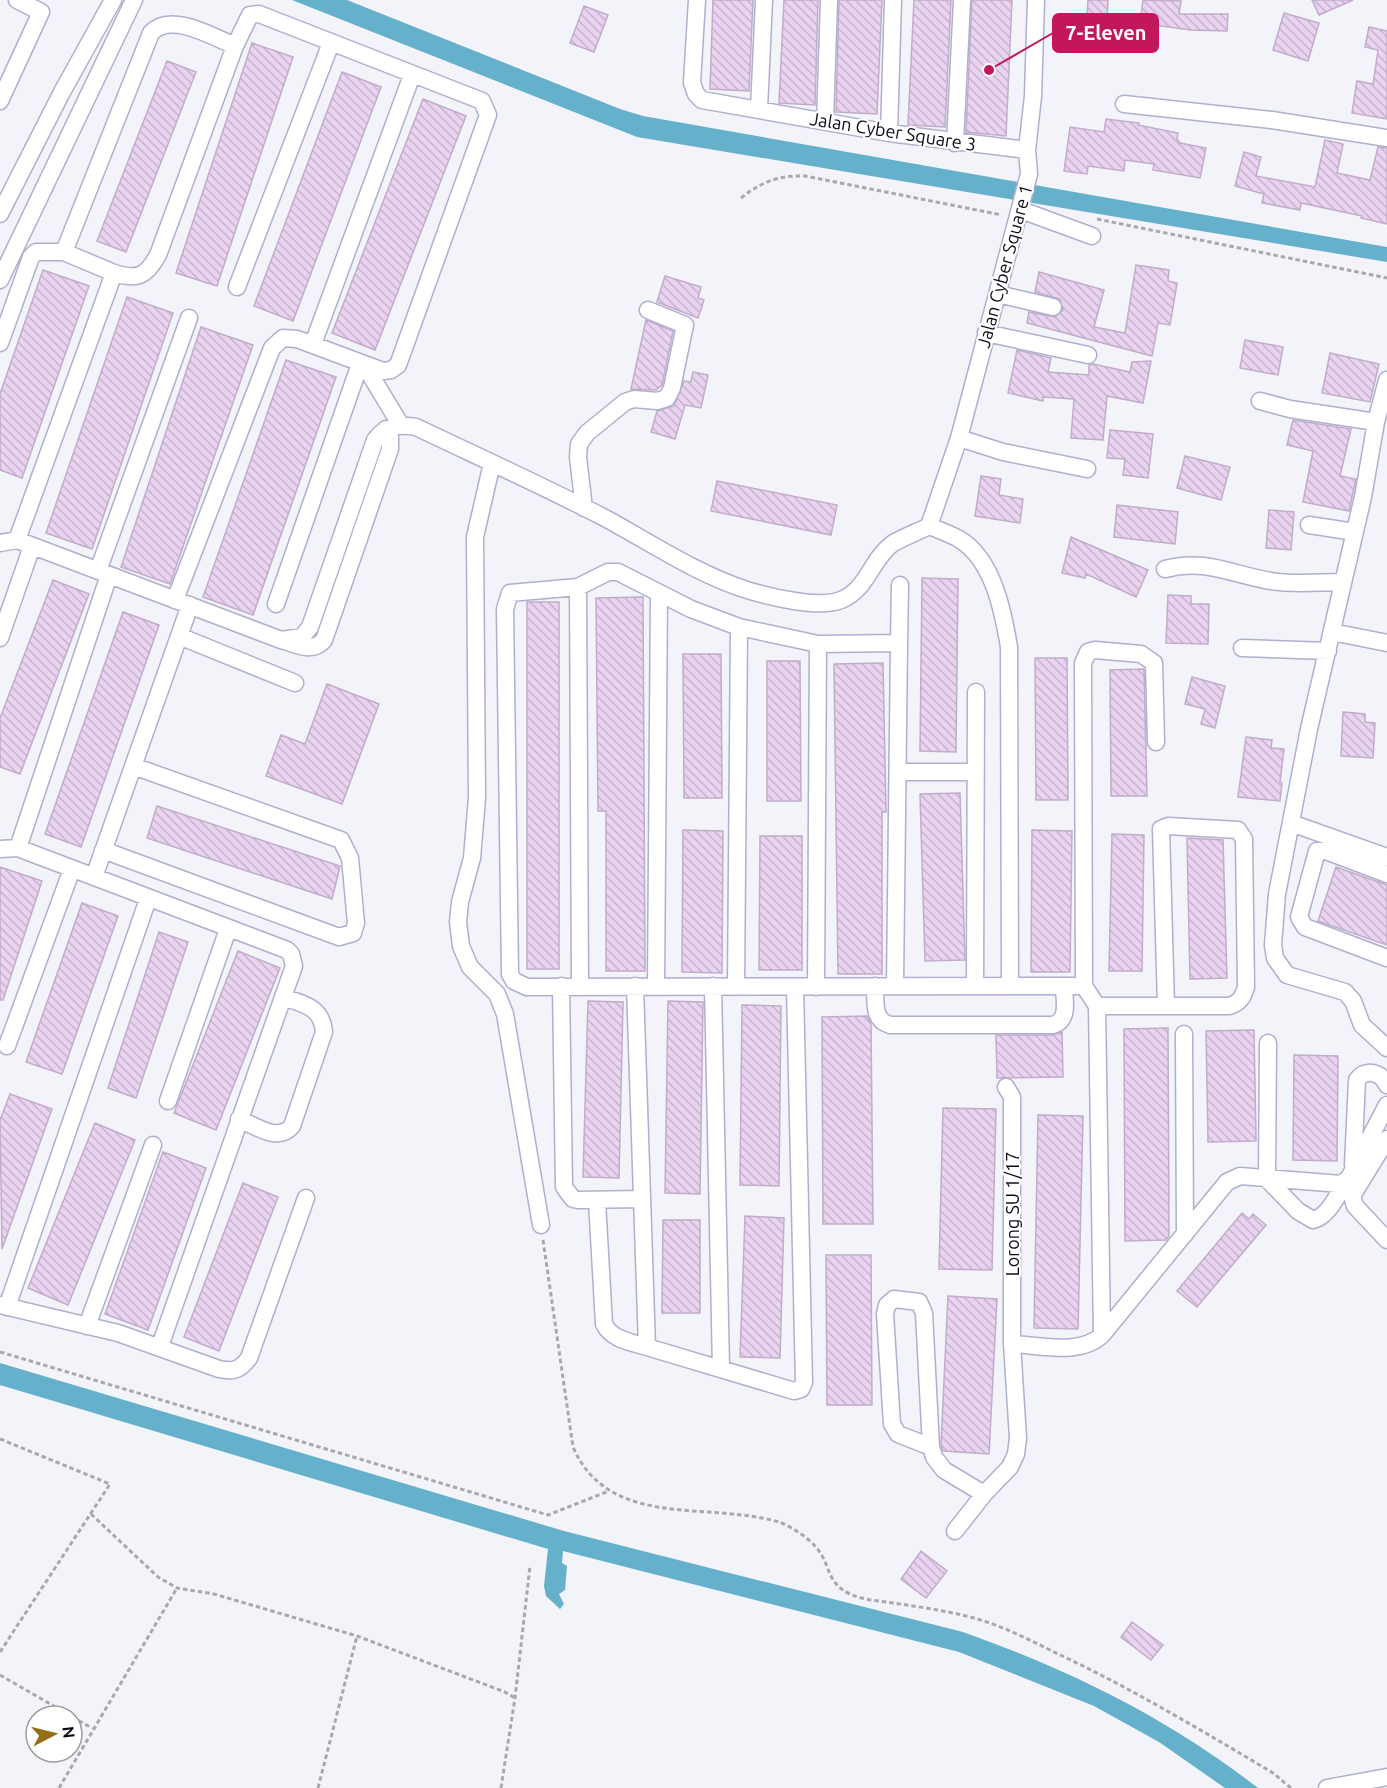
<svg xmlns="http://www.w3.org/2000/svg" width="1387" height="1788" font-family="Ubuntu,sans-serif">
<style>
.water{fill:#65b0cb}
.building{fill:url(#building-back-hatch);stroke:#c1acc9;stroke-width:1.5}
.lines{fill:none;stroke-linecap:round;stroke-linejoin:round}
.minor-casing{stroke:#afafcf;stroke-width:19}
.path{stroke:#a8a8b0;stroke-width:3;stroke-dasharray:4.5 3;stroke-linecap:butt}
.minor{stroke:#fff;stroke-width:16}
.labels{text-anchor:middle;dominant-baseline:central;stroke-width:4.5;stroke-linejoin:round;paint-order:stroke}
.street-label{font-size:18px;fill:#0b0a15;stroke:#fff}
.leader{fill:none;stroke:#c2185b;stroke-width:2}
.callout-dot{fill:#c2185b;stroke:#fff;stroke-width:2}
.callout{fill:#c2185b;stroke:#c2185b;stroke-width:2}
.callout-label{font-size:20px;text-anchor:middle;font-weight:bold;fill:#fff}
</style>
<defs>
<pattern id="building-back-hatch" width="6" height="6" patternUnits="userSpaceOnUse" patternTransform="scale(1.5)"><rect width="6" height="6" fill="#e9d3f1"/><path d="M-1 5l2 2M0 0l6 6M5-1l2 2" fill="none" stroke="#c6b4ce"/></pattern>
</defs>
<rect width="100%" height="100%" fill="#f3f3fa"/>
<!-- water -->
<path class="water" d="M 292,0 L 347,0 L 620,109 L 643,116 L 1387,247 L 1387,262 L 637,137 Z
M 0,1363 L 564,1531 L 963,1632 C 1070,1670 1168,1718 1258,1788 L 1225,1788 L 1159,1742 L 1094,1706 L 959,1652 L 563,1551 L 562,1563 L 567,1566 L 565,1590 L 559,1594 L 564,1604 L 560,1609 L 546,1596 L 544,1586 L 548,1549 L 0,1385 Z"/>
<!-- building -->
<path class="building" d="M 713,0 L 753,0 L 749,91 L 710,89 Z
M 784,0 L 818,0 L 815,105 L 779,103 Z
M 839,0 L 882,0 L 877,114 L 836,112 Z
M 914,0 L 951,0 L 945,127 L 908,125 Z
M 972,0 L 1012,0 L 1006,136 L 966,132 Z
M 1088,0 L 1108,0 L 1107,19 L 1087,18 Z
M 1143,0 L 1181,1 L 1179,14 L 1228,14 L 1227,31 L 1191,30 L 1140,23 Z
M 1312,0 L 1353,0 L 1319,15 Z
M 584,6 L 608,15 L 594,52 L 570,43 Z
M 1284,13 L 1319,23 L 1308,61 L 1273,50 Z
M 1369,27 L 1387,31 L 1387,119 L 1352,113 L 1357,81 L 1373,84 L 1378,50 L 1365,47 Z
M 252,43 L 293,57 L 217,286 L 176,273 Z
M 167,61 L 196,72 L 126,252 L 97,241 Z
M 342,72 L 381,87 L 293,321 L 254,306 Z
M 423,99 L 466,116 L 375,350 L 332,333 Z
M 1106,119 L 1139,123 L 1138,125 L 1178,133 L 1177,139 L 1180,143 L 1206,148 L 1200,178 L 1153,170 L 1154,164 L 1125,160 L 1124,171 L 1088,166 L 1087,174 L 1064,171 L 1070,127 L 1104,132 Z
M 1325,140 L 1343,144 L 1337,173 L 1370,180 L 1378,147 L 1387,148 L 1387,224 L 1361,218 L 1362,216 L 1301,203 L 1300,210 L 1262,203 L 1264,194 L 1235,186 L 1244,152 L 1261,157 L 1256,176 L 1315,187 Z
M 1136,265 L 1169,270 L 1168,281 L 1177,283 L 1170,325 L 1158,323 L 1152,356 L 1027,323 L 1029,312 L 1055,317 L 1063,310 L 1060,299 L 1035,292 L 1039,272 L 1104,290 L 1094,327 L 1125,333 Z
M 43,270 L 89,286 L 22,478 L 0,470 L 0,394 Z
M 665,276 L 701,287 L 698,298 L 704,300 L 698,318 L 657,302 Z
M 127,297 L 173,313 L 92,549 L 46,533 Z
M 646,320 L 673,331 L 662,385 L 656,390 L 631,389 Z
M 201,327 L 253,345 L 170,584 L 121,567 Z
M 1245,340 L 1283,347 L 1278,375 L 1240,368 Z
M 1017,350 L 1051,358 L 1048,372 L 1089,375 L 1089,365 L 1093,364 L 1130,372 L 1132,362 L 1151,361 L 1143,403 L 1107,396 L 1103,440 L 1071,438 L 1074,399 L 1043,397 L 1043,401 L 1008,393 Z
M 1330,353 L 1379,364 L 1370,402 L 1322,393 Z
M 286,360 L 336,377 L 253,615 L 203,597 Z
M 693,372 L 708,375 L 701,408 L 685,405 L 675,439 L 651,432 L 657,411 L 674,406 L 684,381 L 691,382 Z
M 1293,420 L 1351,429 L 1340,476 L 1356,479 L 1349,511 L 1303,502 L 1313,451 L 1287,445 Z
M 1110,430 L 1153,434 L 1148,478 L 1123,475 L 1125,459 L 1107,458 Z
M 1185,456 L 1230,467 L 1221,500 L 1177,488 Z
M 981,476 L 1001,479 L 999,495 L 1023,499 L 1020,523 L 975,516 Z
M 717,481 L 837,505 L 831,535 L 711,511 Z
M 1117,505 L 1178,512 L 1175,544 L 1114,537 Z
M 1269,510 L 1294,512 L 1291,550 L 1266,548 Z
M 1071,537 L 1148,570 L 1136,597 L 1086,574 L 1085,578 L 1062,573 Z
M 922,578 L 958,579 L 956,752 L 920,751 Z
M 53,580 L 89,594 L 20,774 L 0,767 L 0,718 Z
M 1168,595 L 1191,596 L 1191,604 L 1209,604 L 1208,644 L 1166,643 Z
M 643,597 L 645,971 L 606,971 L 606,811 L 598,811 L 596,598 Z
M 527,602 L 559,602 L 559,969 L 527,969 Z
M 123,612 L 159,625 L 81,847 L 45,834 Z
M 683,654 L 721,654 L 722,798 L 684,798 Z
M 1035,658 L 1067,658 L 1068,800 L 1036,800 Z
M 767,661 L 800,661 L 801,801 L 767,801 Z
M 883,663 L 886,812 L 882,812 L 882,974 L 838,974 L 834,664 Z
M 1144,669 L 1147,796 L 1111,796 L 1110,670 Z
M 1192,677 L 1225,686 L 1215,728 L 1201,724 L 1205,709 L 1185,704 Z
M 327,684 L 379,704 L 342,804 L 266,776 L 281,735 L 305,744 Z
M 1343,712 L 1365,714 L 1365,722 L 1375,723 L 1373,758 L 1341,756 Z
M 1246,737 L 1272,740 L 1271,748 L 1284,749 L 1280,782 L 1282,783 L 1280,801 L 1238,797 Z
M 960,793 L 965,960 L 925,961 L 920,794 Z
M 157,806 L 340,866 L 332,899 L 147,838 Z
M 683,830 L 723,831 L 722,973 L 682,972 Z
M 1032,830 L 1072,831 L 1070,972 L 1031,972 Z
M 1112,834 L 1144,835 L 1142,971 L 1109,971 Z
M 760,836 L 802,836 L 802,970 L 759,970 Z
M 1187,838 L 1223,840 L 1227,978 L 1190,979 Z
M 0,867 L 42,881 L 3,1000 L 0,1000 Z
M 1336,867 L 1387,885 L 1387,945 L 1318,921 Z
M 82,903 L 118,916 L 62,1074 L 26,1062 Z
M 159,932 L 188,942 L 136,1098 L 108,1088 Z
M 238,951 L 280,968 L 216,1130 L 174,1113 Z
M 588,1001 L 623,1002 L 619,1178 L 583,1177 Z
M 668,1001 L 703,1002 L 700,1194 L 665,1193 Z
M 742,1005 L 781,1006 L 779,1186 L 740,1185 Z
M 867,1016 L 871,1024 L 873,1224 L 823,1224 L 822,1017 Z
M 1168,1028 L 1169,1236 L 1166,1240 L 1125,1241 L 1124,1029 Z
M 1254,1030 L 1256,1141 L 1208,1142 L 1206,1031 Z
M 1062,1032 L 1063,1077 L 997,1078 L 996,1035 L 1053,1035 Z
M 1294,1055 L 1338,1056 L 1337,1161 L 1293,1160 Z
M 10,1094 L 52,1109 L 2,1249 L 0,1120 Z
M 943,1108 L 996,1109 L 992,1270 L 939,1269 Z
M 1038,1115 L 1083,1116 L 1078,1329 L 1034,1328 Z
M 95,1123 L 135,1140 L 68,1305 L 28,1288 Z
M 163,1152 L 206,1168 L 148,1330 L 105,1314 Z
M 243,1183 L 278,1197 L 219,1351 L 184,1337 Z
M 1242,1213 L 1249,1219 L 1253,1214 L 1266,1225 L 1197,1307 L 1177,1291 Z
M 745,1216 L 784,1218 L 780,1358 L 740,1357 Z
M 663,1220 L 700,1220 L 700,1313 L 662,1313 Z
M 826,1255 L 871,1255 L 872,1405 L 827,1405 Z
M 948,1296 L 997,1299 L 989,1454 L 943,1451 L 941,1445 Z
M 921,1551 L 947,1571 L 926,1598 L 901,1579 Z
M 1132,1622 L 1163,1645 L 1151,1660 L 1121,1637 Z"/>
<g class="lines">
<defs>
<path id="minor" d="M 697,0 L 692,83 L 696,94 L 702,100 L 889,133 L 1027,150
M 0,101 L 41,12 L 17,0
M 1124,104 L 1272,120 L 1387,138
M 759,109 L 764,0
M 825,121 L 829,0
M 889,133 L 893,0
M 955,143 L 962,0
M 1021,210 L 1092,236
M 0,214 L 62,92 L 113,0
M 64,252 L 151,33 C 170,11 213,37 235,46
M 0,280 L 134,0
M 237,287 L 331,43
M 998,294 L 1053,307
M 986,333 L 1088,355
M 0,343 L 31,257 L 36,252 L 64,252 L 114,273
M 313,344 L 412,75
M 365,366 L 400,424
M 1387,380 L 1376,422 L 1363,497 L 1309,729 L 1277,894 L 1273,945 L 1275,958 L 1287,975 L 1345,992 L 1353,1001 L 1362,1025 L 1387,1048
M 1260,401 L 1290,409 L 1376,422
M 959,438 L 1003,452 L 1087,469
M 492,463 L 475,537 L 477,798 L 472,858 L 460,902 L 458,922 L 461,946 L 470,967 L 497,994 L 505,1014 L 541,1225
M 584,508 L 578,457 L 579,444 L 587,433 L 625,402 L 634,399 L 657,401 L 667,398 L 672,388 L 685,325 L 648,310
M 1309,525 L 1355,532
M 929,526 L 959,438 L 1029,174 L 1027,150 L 1033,96 L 1036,0
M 929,526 C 939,530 950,534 959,539 C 993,559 1003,611 1009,647 L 1010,986
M 17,540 L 114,273 C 137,280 146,277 158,255 L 235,46 L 250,15 L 259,14 L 482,101 L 488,115 L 398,365 L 391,370 L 383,371 L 297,339 L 283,338 L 272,348 L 175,600
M 0,543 L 17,540 L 281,640 C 296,644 312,654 324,640 L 390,449 L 390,437 L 386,429
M 1165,569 C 1205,558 1233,575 1271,581 C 1293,585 1319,582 1342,582
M 98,571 L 189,318
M 578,587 L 580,986
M 276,604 L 360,364
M 1332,632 L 1387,643
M 179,636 L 295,683
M 0,638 L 32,546
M 281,640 L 302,637 L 310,627 L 375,440 C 386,425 399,424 416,427 C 479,457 543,486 605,518 C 651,543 697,574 747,590 C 770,597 819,609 841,600 C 867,590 871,560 892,544 C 903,537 918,532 929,526
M 899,643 L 900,585
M 1242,648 L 1328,651
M 898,772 L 975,772
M 1291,823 L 1387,857
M 18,848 L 109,575
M 0,849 L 18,848 L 287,950 L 291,954 L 294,966 L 160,1346
M 103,850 L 339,937 L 353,933 L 356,923 L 350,858 L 341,840 L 133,766
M 1387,874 L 1326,851 L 1317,851 L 1299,917 L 1305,927 L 1387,958
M 94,877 L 190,605
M 561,986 L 564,1187 L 573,1199 L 578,1200 L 642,1199
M 635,986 L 647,1347 L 794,1391 L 801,1389 L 804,1382 L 795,988
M 656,986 L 659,593
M 713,986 L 721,1369
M 736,986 L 739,627
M 875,986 C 876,1002 872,1020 890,1025 L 1053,1025 C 1070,1020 1064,1000 1064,986
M 895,986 L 899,643 L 818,644 L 739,627 L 691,609 L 618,572 L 608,572 L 578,587 L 510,593 L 505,609 L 510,974 L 514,981 L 527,987 L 1084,986 L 1097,1006 L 1102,1335 C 1080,1356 1040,1345 1012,1344
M 975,986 L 976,692
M 1084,986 L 1083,663 L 1088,652 L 1095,650 L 1141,654 L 1154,663 L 1156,742
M 816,987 L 818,644
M 1097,1006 L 1229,1006 C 1240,1003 1243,997 1246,987 L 1244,839 L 1238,830 L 1168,826 L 1161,829 L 1166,1006
M 1184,1034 L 1185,1234
M 1268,1043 L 1267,1179 L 1298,1211 L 1313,1220 C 1328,1217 1338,1194 1346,1182
M 7,1046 L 72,869
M 168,1101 L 228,929
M 239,1119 C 256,1126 278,1143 292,1126 L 324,1032 C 322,1007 304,1004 283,997
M 1387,1139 L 1352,1196 L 1355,1206 L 1387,1240
M 1353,1165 L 1357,1080 C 1366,1068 1381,1072 1387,1085
M 597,1201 L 604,1324 C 612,1340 631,1342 647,1347
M 0,1305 L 118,1333 L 219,1369 C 234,1372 240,1370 249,1358 L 306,1198
M 7,1307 L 148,899
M 87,1326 L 153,1145
M 1102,1335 L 1227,1182 L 1240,1176 L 1341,1184 L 1349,1178 L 1387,1105
M 931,1447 L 898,1434 L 892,1424 L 885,1314 L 887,1305 L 894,1299 L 919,1302 L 924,1313 L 931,1447 L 934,1457 L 944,1470 L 984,1494 L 1010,1467 L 1016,1454 L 1018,1438 L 1012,1344 L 1012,1097 L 1006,1087
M 955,1531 L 984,1494
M 1327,1788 L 1387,1777"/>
</defs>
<!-- minor casing -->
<use href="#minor" class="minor-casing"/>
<!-- path -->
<path class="path" d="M 741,198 C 761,182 779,175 805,176 L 1002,215
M 1097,219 L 1387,278
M 543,1240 L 573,1447 C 609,1530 708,1501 779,1522 C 792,1527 811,1539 819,1551 C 831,1568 827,1583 850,1594 C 863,1600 879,1601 894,1603 C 925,1608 957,1612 987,1622 C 1010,1630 1032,1641 1054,1652 C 1129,1687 1201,1730 1273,1773 L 1291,1788
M 0,1352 L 548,1515 L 609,1491
M 0,1439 L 110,1484 L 0,1652
M 91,1514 L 158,1577 L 177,1588 L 214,1594 L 357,1636 L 505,1692 L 515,1698
M 0,1675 L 71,1716
M 72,1717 L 92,1728
M 59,1788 L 177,1588
M 318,1788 L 357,1636
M 501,1788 L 515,1698 L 530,1566"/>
<!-- minor -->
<use href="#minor" class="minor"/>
</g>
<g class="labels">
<!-- street labels -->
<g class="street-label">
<text transform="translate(893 131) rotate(9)">Jalan Cyber Square 3</text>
<text transform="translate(1004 266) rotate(-75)">Jalan Cyber Square 1</text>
<text transform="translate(1012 1214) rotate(-90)">Lorong SU 1/17</text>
</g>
</g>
<!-- callouts -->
<path class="leader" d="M989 70L1053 33"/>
<circle class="callout-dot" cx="989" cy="70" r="6"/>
<rect class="callout" x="1053" y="14" width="105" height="38" rx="6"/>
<g class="callout-label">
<text x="1106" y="40">7-Eleven</text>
</g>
<!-- north arrow -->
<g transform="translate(54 1734) rotate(83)"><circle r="28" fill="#ffffff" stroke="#9d9da1" stroke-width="1.5"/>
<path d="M0-4.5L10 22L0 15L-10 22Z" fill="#946d16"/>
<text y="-9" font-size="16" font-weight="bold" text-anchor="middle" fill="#0b0a15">N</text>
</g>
</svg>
